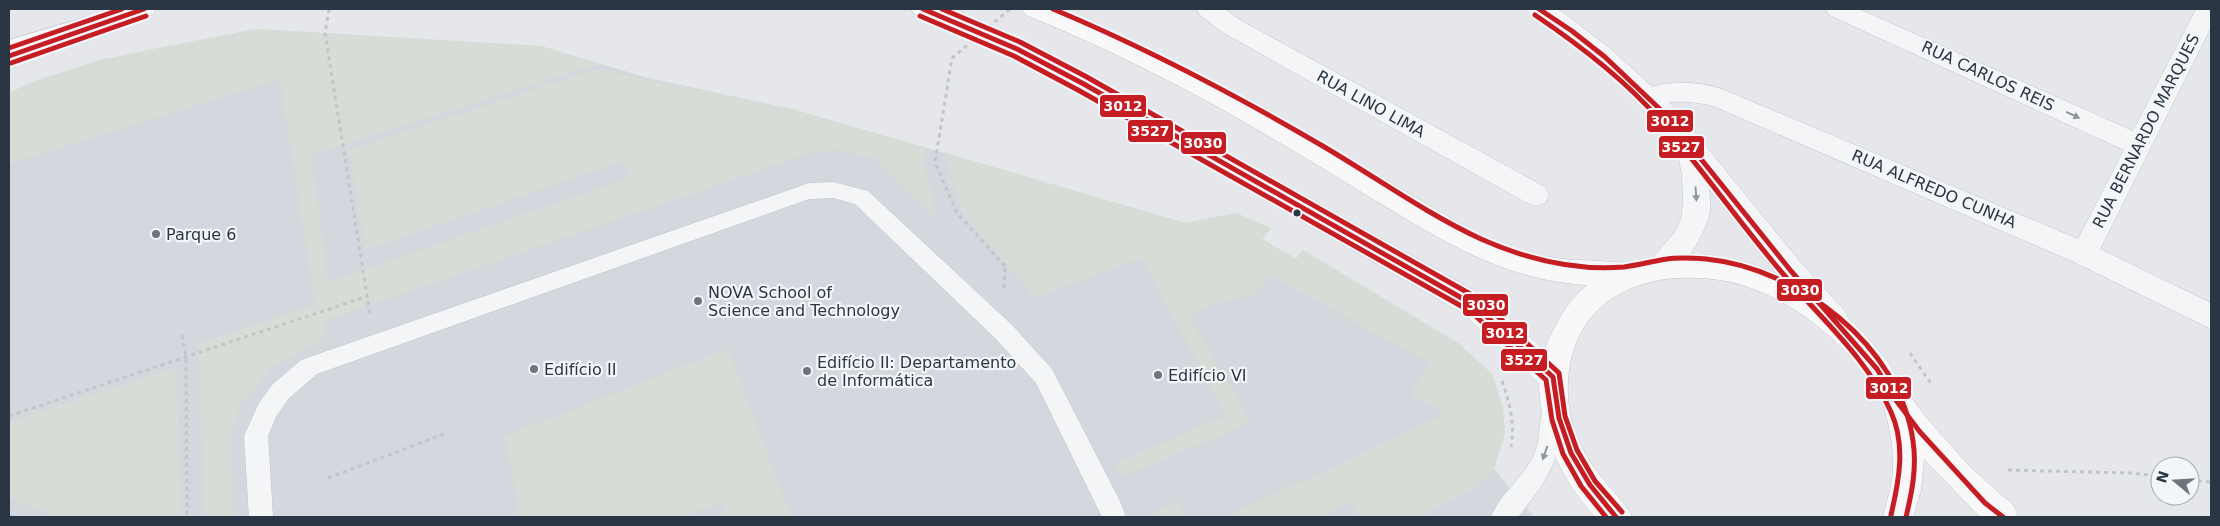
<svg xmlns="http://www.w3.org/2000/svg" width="2220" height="526" font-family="'DejaVu Sans',sans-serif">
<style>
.built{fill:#d4d7dd}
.green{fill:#d6ddd6}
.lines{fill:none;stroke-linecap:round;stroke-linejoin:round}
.service-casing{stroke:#c3c5c8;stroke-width:1}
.minor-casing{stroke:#c3c5c8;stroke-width:1}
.tertiary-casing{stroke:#c3c5c8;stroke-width:1}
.primary-casing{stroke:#c2c4c8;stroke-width:1}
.path{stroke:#c3c6c9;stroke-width:3;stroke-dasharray:4 4;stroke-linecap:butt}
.service{fill:#f4f5f7;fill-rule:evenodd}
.minor{fill:#f4f5f7;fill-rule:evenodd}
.tertiary{fill:#f4f5f7;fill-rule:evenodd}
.primary{fill:#f8f8f8;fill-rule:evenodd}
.path-bridge{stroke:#c3c6c9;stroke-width:3;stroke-dasharray:4 4;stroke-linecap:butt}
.bus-1-casing{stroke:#f3f6f9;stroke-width:9}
.bus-2-casing{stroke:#f3f6f9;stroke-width:9}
.bus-3-casing{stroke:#f3f6f9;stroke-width:9}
.bus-1{stroke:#c61d23;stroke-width:5}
.bus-2{stroke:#c61d23;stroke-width:5}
.bus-3{stroke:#c61d23;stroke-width:5}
.oneway{fill:#90969e}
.bus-dot{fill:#2b3644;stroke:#f3f6f9;stroke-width:2}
.poi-dot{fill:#6c747e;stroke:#f3f6f9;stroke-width:2}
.labels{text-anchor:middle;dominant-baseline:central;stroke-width:4.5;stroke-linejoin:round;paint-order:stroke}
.street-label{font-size:16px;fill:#2b3644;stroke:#f3f6f9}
.poi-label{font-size:16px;fill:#2b3644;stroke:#f3f6f9;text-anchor:start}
.line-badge{stroke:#f3f6f9;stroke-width:2}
.badge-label{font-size:14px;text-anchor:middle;font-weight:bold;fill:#fff}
</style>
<rect width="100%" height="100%" fill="#e5e7ea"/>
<!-- built -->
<path class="built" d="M 256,29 L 541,46 L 648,78 L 792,109 L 1185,223 L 1236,213 L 1271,228 L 1262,239 L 1296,259 L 1303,250 L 1458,343 L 1492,374 L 1502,404 L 1505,432 L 1494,469 L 1534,517 L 9,517 L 9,93 L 35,81 L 104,59 Z"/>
<!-- green -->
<path class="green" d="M 256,29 L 541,46 L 599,64 L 311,155 L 328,282 L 629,178 L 624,161 L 365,250 L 349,150 L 596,69 L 792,109 L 926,148 L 925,166 L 938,220 L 874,159 L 838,150 L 813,152 L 324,321 L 325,338 L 301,350 L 271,368 L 241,404 L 231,436 L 233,517 L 204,517 L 198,344 L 315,304 L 280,79 L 9,164 L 9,93 C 87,57 173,46 256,29 Z
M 943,152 L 1185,223 L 1236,213 L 1271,228 L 1262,239 L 1296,259 L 1303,250 L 1458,343 L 1492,374 L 1502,404 L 1505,432 L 1494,469 L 1476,487 L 1419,517 L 1361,517 L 1350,501 L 1320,517 L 1226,517 L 1445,414 L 1412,396 L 1414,387 L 1429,363 L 1270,275 L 1255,295 L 1218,303 L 1189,316 L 1251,422 L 1126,476 L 1118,470 L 1115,463 L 1226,416 L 1142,258 L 1035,298 L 964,214 Z
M 728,349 L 791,517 L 726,517 L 722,502 L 682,517 L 520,517 L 505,436 Z
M 177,367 L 180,517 L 60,517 L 9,499 L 9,422 Z
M 1178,500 L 1186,517 L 1148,517 Z"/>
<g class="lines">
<defs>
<path id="service" d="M 833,182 L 868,191 L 1012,325 L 1052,369 L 1120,501 L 1126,517 L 1102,517 L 1036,383 L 996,339 L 855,204 L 833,198 L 809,199 L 317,374 L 288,399 L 276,417 L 268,436 L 273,517 L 249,517 L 244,436 L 259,403 L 272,385 L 301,360 L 809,183 Z
M 1553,399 L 1561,403 C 1565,412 1563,419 1562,429 C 1556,469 1542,487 1518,517 L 1491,517 C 1500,493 1525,477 1535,452 C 1541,437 1538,418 1545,403 Z"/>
<path id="minor" d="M 1196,9 L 1225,9 L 1240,20 L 1545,187 L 1549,195 L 1545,203 L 1536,206 L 1527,203 L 1222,32 L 1200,15 Z
M 1825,9 L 1859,9 L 2133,131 L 2196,9 L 2211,9 L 2211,27 L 2100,249 L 2211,303 L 2211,329 L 2074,262 L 1713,106 C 1700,103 1687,101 1674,102 C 1661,103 1651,108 1639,104 L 1635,97 L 1639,90 C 1668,81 1693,80 1722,89 L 2078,239 L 2124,150 L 1829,15 Z"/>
<path id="tertiary" d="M 1527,9 L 1557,9 L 1564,13 L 1613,51 L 1673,106 L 1801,263 L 1845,311 L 1849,320 L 1845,329 L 1835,332 L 1825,329 L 1781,279 L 1709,189 C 1710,196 1711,205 1710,212 C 1707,230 1682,276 1663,278 C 1659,279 1655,277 1651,275 L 1647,267 C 1655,250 1674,239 1680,221 C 1686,203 1682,162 1675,146 C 1673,140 1667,135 1663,131 C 1636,96 1600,66 1565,39 C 1553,30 1534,22 1527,9 Z"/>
<path id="primary" d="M 114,9 L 156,9 L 152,15 L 9,58 L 9,40 Z
M 911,9 L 946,9 L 1026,42 L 1091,76 L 1484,296 L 1544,350 C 1555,324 1566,303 1587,285 C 1503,280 1443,241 1373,199 C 1331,173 1289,148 1246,123 C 1175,82 1102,46 1026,15 L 1022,9 L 1058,9 L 1154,51 L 1261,107 L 1471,230 L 1508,247 L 1531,254 L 1563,259 L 1631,263 L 1648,258 L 1676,254 L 1709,255 L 1753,264 L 1789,279 L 1835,307 L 1862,331 L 1888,362 L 1905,390 L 1930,422 L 1970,467 L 2014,506 L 2018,517 L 1980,517 L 1924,459 L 1921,490 L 1913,517 L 1883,517 C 1887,500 1893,484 1893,466 C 1894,447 1889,427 1885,410 C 1884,405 1878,399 1876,394 C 1851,347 1801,306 1751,288 C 1725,278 1693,276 1666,279 C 1636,283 1607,296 1588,321 C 1568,350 1564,384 1571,418 C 1576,443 1591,465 1607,484 C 1616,495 1626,504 1632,517 L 1595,517 C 1561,479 1540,434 1539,383 L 1464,314 L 1073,90 L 1008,56 L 915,15 Z"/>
</defs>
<!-- service casing -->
<use href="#service" class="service-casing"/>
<!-- minor casing -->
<use href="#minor" class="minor-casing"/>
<!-- tertiary casing -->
<use href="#tertiary" class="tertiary-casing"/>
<!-- primary casing -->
<use href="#primary" class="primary-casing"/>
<!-- path -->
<path class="path" d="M 329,9 L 325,33 L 370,314
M 1004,288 L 1005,266
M 182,335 L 186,357 L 187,517
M 1910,353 L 1932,385
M 1502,381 C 1510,403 1515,424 1511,447
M 9,416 L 368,296
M 2008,470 L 2129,473 L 2160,476
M 328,478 L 444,434
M 2190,480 L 2211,482
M 9,516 L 13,517"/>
<!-- service -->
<use href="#service" class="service"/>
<!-- minor -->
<use href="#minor" class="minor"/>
<!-- tertiary -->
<use href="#tertiary" class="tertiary"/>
<!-- primary -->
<use href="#primary" class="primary"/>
<!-- path-bridge -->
<path class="path-bridge" d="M 1005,266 L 957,213 L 935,162 L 952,58 L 1010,9"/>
<defs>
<path id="bus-1" d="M 923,9 L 1017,49 L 1082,83 L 1474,305 L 1553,377 L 1559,418 L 1571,453 L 1590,485 L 1616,517
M 1539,9 L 1572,31 L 1605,57 L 1664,113 L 1791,271 L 1877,369 L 1895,399 L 1920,432 L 1985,503 L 2003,517
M 9,56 L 144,9"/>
<path id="bus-2" d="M 1535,15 C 1578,44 1625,80 1659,119 C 1703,170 1741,225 1784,275 C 1821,319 1868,359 1891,412 C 1906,445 1899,481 1891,515
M 920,16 L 1014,56 L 1078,90 L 1470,311 L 1546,380 L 1552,420 L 1563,454 L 1581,486 L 1606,517
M 11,63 L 146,16"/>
<path id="bus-3" d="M 942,9 L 1020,42 L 1085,76 L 1479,299 L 1559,373 L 1565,416 L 1577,450 L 1595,481 L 1622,512
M 1053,9 C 1146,48 1234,94 1321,145 C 1374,176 1425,213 1481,239 C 1526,259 1575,271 1624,267 C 1639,265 1653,261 1667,259 C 1679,257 1693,258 1706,259 C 1798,268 1900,346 1913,441 C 1917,467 1912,492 1906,517
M 9,48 L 122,9"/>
</defs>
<!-- bus-1 casing -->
<use href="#bus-1" class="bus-1-casing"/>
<!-- bus-2 casing -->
<use href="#bus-2" class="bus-2-casing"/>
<!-- bus-3 casing -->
<use href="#bus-3" class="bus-3-casing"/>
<!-- bus-1 -->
<use href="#bus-1" class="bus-1"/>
<!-- bus-2 -->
<use href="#bus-2" class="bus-2"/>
<!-- bus-3 -->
<use href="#bus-3" class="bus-3"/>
</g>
<!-- one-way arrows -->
<defs><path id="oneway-solid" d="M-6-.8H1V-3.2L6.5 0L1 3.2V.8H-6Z" transform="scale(1.25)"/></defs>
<g class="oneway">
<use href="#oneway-solid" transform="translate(2073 115) rotate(25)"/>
<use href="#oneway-solid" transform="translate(1696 194) rotate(86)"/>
<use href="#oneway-solid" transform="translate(1545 453) rotate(109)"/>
</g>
<!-- markers -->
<circle class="bus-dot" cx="1297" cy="213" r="4.5"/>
<g class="poi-dot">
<circle cx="156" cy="234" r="5"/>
<circle cx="698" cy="301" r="5"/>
<circle cx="534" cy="369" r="5"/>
<circle cx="807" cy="371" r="5"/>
<circle cx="1158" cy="375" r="5"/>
</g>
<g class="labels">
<!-- street labels -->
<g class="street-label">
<text transform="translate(1988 76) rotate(25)">RUA CARLOS REIS</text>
<text transform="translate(1371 104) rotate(29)">RUA LINO LIMA</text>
<text transform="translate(2146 131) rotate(-63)">RUA BERNARDO MARQUES</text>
<text transform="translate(1934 189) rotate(23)">RUA ALFREDO CUNHA</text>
</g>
<!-- poi labels -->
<g class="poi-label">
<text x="166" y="234">Parque 6</text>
<text x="708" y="292">NOVA School of<tspan x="708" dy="18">Science and Technology</tspan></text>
<text x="817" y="362">Edifício II: Departamento<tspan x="817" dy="18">de Informática</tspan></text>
<text x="544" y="369">Edifício II</text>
<text x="1168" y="375">Edifício VI</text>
</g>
</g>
<g class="line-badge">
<rect x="1099" y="94" width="48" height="24" rx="5" fill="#c61d23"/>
<rect x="1646" y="109" width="48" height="24" rx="5" fill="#c61d23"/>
<rect x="1127" y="119" width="47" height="24" rx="5" fill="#c61d23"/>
<rect x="1180" y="131" width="47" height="24" rx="5" fill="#c61d23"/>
<rect x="1658" y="135" width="47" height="24" rx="5" fill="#c61d23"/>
<rect x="1776" y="278" width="47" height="24" rx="5" fill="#c61d23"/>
<rect x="1462" y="293" width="47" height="24" rx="5" fill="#c61d23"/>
<rect x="1481" y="321" width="47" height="24" rx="5" fill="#c61d23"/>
<rect x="1500" y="348" width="48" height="24" rx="5" fill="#c61d23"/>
<rect x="1865" y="376" width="47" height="24" rx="5" fill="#c61d23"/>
</g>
<g class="badge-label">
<text x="1123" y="111">3012</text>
<text x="1670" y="126">3012</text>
<text x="1150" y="136">3527</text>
<text x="1203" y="148">3030</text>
<text x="1681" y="152">3527</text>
<text x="1800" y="295">3030</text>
<text x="1486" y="310">3030</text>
<text x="1505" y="338">3012</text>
<text x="1524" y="365">3527</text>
<text x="1889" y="393">3012</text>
</g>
<!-- border -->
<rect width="2220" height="526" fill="none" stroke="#2b3644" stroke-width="20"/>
<!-- north arrow -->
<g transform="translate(2175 481) rotate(288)"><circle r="24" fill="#f3f6f9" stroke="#a3a9b1"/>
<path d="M0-4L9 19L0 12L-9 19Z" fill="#6c747e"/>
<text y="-8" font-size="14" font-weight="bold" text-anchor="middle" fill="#2b3644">N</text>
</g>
</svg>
